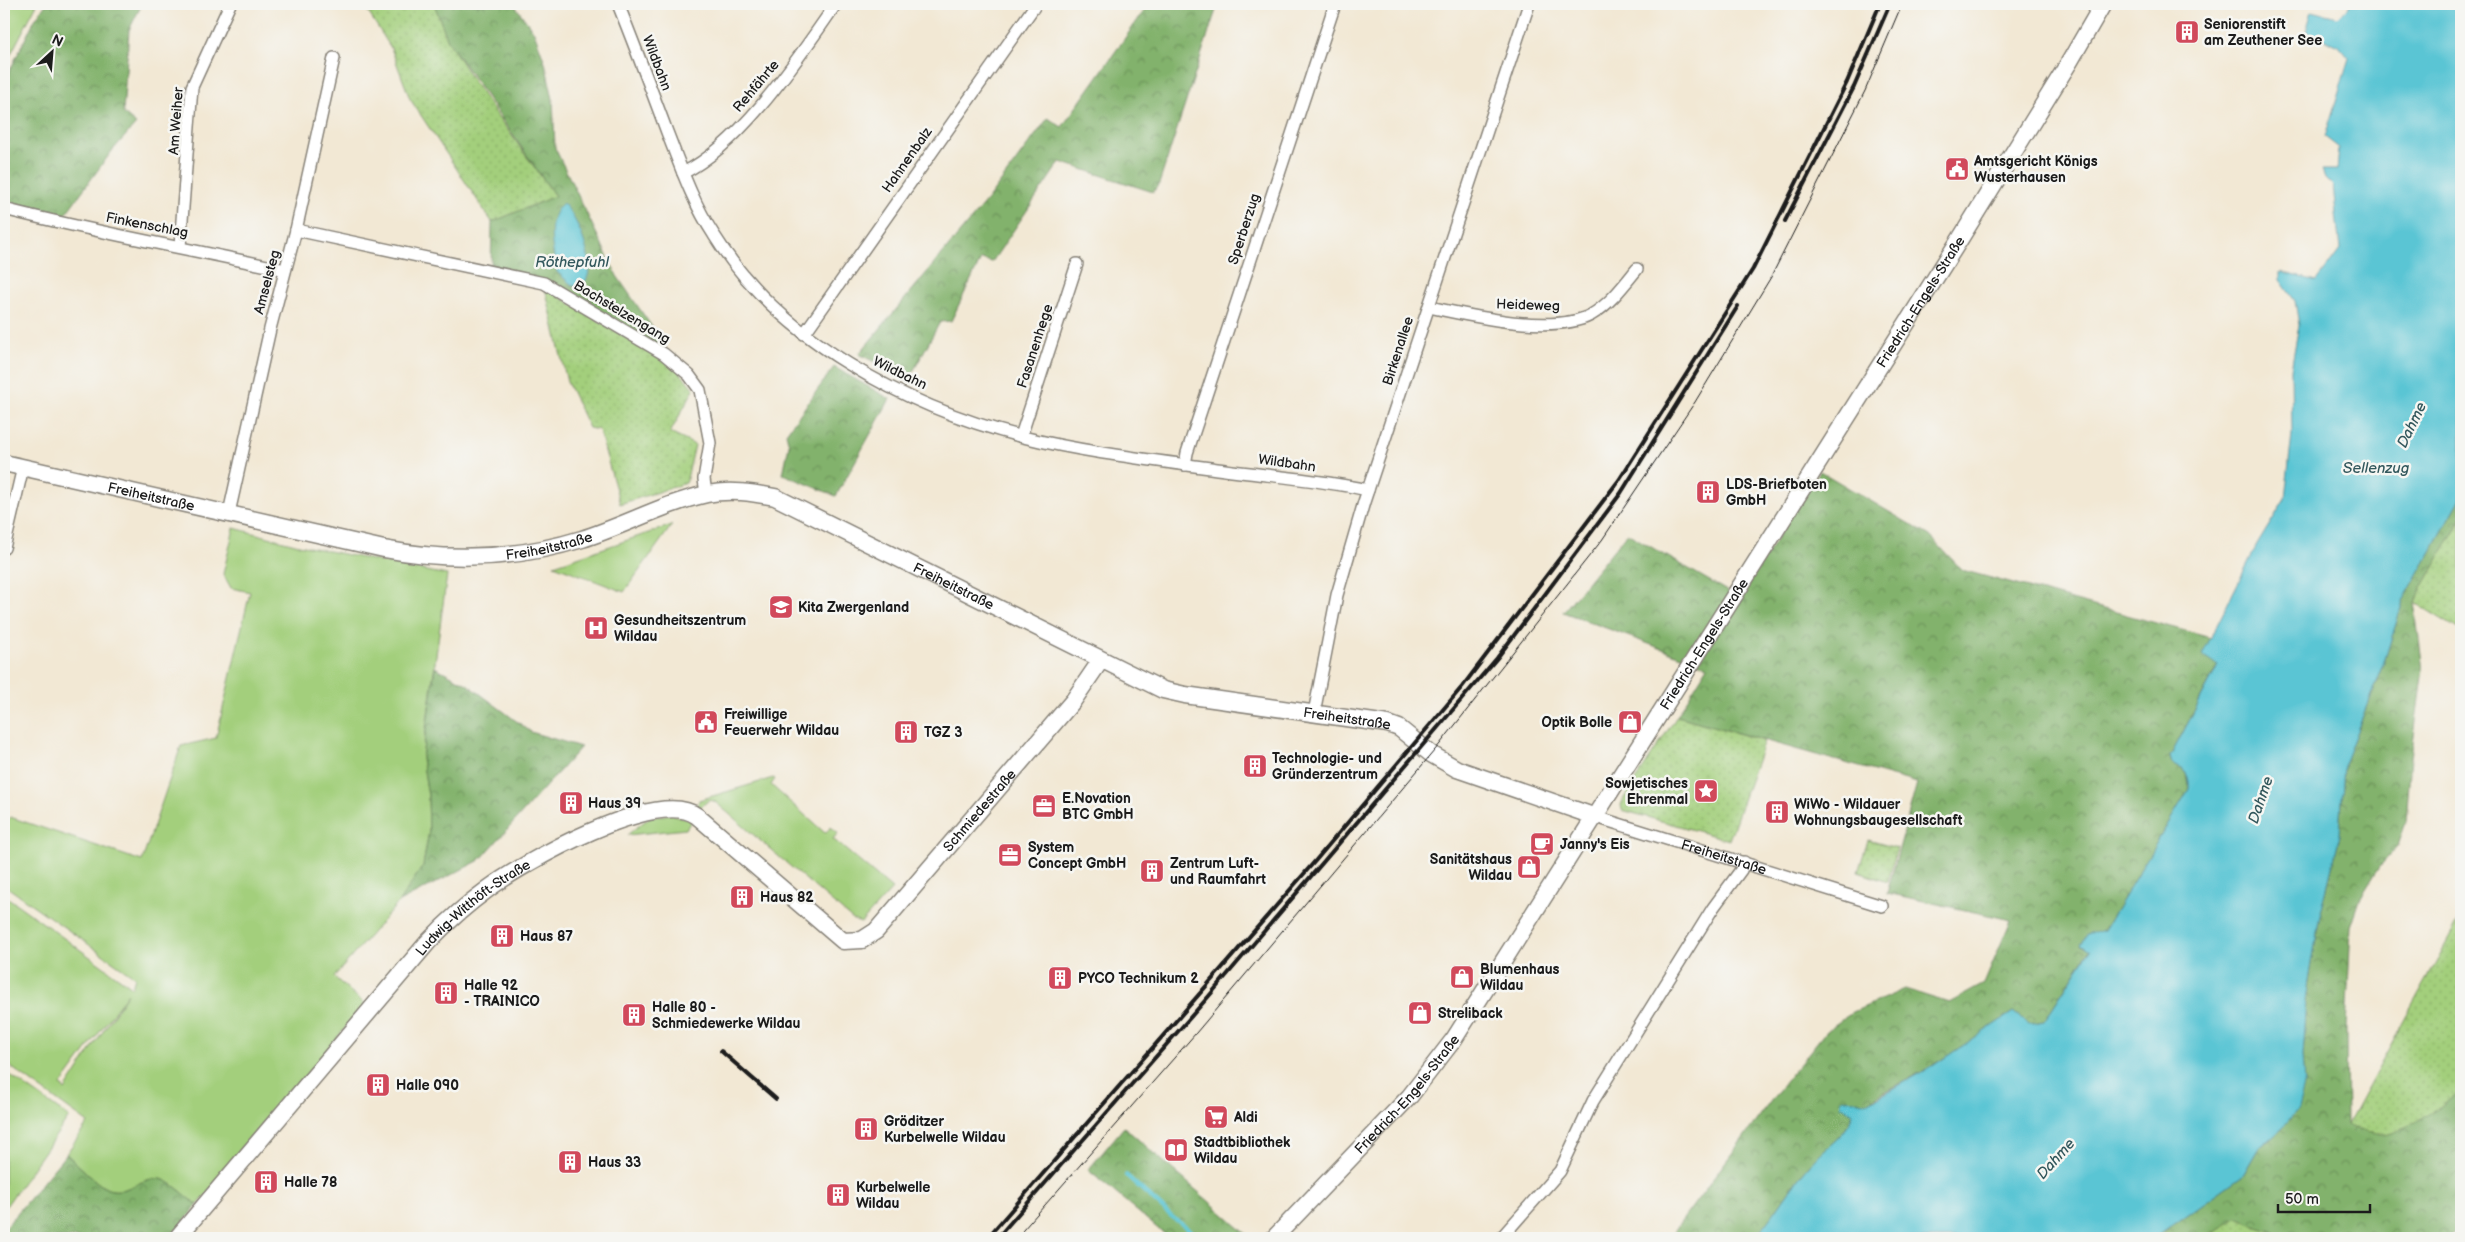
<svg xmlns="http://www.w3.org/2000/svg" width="2465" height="1242" font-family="'Balsamiq Sans',sans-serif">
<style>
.grass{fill:#a3cf7c;stroke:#60764c;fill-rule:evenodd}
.forest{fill:url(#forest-crowns);stroke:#4f6744}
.park{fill:url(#park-dots);stroke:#60764c}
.water{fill:#5ac5d4;stroke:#3b7078}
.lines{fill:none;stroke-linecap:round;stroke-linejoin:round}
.stream{stroke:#5ac5d4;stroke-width:4}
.street-casing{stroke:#878278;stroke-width:14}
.secondary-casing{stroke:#878278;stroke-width:19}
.street{stroke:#fff;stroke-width:11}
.secondary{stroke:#fff;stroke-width:16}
.tram{stroke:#1c1c1c;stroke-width:1}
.rail{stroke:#1c1c1c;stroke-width:4}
.labels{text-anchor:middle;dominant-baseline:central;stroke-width:5;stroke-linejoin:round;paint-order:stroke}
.poi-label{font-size:14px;font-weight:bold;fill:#1c1c1c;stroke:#f6f6f2;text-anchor:start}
.street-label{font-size:14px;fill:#1c1c1c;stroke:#f6f6f2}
.water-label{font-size:15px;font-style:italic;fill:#32575c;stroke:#f6f6f2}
</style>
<defs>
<pattern id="forest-crowns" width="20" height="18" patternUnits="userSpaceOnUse" patternTransform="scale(1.25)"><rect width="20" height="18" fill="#82b26c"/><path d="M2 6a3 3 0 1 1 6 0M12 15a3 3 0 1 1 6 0" fill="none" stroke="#6a9058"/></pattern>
<pattern id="park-dots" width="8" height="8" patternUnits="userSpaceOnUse" patternTransform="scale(1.25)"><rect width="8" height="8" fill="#a3cf7c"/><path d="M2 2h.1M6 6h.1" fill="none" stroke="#8cb16b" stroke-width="1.8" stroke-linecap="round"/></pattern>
</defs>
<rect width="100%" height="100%" fill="#f6f6f2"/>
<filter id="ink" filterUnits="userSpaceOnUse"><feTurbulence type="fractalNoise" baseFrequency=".02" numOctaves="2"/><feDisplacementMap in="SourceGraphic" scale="10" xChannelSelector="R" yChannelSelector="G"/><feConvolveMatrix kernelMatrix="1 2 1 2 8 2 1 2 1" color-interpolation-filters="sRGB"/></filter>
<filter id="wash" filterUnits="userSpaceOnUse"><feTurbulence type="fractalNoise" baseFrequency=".0096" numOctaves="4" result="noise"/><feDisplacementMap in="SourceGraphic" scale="20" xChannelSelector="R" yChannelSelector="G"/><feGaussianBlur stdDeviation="1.12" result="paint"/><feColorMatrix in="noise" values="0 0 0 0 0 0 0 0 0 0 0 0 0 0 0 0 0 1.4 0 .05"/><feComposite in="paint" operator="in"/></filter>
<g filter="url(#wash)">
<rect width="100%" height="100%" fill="#f2e8d4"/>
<!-- grass -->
<path class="grass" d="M 4,4 L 37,4 L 4,67 Z
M 672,525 L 624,592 L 554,565 Z
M 234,528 L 299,545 L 447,575 L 422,758 L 428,796 L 429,831 L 423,866 L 399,902 L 334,977 L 365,1004 L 198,1205 C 189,1199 173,1183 164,1180 C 144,1173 129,1196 108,1189 C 97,1185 76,1162 66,1154 L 88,1123 L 4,1062 L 4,895 L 132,987 L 135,977 L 4,885 L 4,825 L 10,817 L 142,861 L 181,746 L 216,738 L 250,592 L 231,588 L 223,574 ZM 128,993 L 65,1090 L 61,1085 Z
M 773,778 L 775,779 L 771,785 L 825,833 L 831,827 L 838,833 L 833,839 L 892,889 L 861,923 L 853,920 L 714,801 L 709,800 L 698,809 L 697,807 L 699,800 Z
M 671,814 L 692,820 L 686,829 L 627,835 L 650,817 Z
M 4,1071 L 69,1117 L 4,1209 Z"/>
<!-- forest -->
<path class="forest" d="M 46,4 L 138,4 L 141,6 L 129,30 L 123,113 L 136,124 L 112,151 L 64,216 L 4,200 L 4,82 L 34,21 Z
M 434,4 L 514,4 L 534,32 L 545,62 L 553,99 L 555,148 L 617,276 L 663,343 L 656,346 L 587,305 L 491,267 L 492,222 L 555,196 L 448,41 Z
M 1149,4 L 1218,4 L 1159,184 L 1153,192 L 1060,162 L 992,262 L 981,259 L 951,321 L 940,322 L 909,379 L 859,354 L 988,199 L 1048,118 L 1062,127 Z
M 834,367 L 890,399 L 836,496 L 783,474 L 789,445 L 786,433 Z
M 1820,471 L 1930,536 L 1962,570 L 2211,638 L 2202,655 L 2218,665 L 2170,757 L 2172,764 C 2185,770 2189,774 2189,789 L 2104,930 L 2087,935 L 2081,945 L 2090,949 L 2044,1021 L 2029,1024 L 2013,1012 C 1984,1031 1955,1052 1925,1070 C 1901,1084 1874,1096 1852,1112 C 1850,1132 1830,1144 1817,1157 C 1792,1181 1778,1213 1754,1238 L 1669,1238 L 1779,1090 L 1826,1031 L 1853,1012 L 1905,989 L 1949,1003 L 1984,984 L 2011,920 L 1887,893 L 1917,783 L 1677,716 L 1708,666 L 1563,612 L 1627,533 L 1739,598 Z
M 2461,498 L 2461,520 L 2414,602 L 2423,669 L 2411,758 L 2406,822 L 2398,846 L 2380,866 L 2361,897 L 2351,926 L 2346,1028 L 2347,1125 L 2419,1119 L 2461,1089 L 2461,1227 L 2447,1238 L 2286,1238 L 2237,1218 L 2209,1235 L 2199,1238 L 2155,1238 L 2243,1175 L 2258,1149 L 2283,1127 L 2304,1085 L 2302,1055 L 2306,1000 L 2319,920 L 2340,835 L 2344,764 L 2385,659 L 2403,601 Z
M 435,667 L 467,684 L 531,732 L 581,747 L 480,860 L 399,902 L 423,866 L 429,831 L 428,796 L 422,758 Z
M 1124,1127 L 1251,1238 L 1169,1238 L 1088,1170 Z
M 66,1154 C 76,1162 97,1185 108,1189 C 129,1196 144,1173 164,1180 C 173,1183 189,1199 198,1205 L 170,1238 L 4,1238 L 4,1229 Z"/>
<!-- park -->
<path class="park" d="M 363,4 L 434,4 L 448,41 L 477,87 L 555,196 L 492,222 L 410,99 L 391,48 Z
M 545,288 L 677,369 L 694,389 L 670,433 L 695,445 L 686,483 L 620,504 L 599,430 L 589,428 L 567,382 Z
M 2461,520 L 2461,631 L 2414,602 Z
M 1677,716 L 1764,741 L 1729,840 L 1622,810 L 1621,805 L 1624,798 Z
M 1868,840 L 1897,848 L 1888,882 L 1858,872 Z
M 2461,916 L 2461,1089 C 2446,1103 2402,1135 2381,1134 C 2369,1134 2357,1129 2347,1125 Z
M 2237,1218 L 2286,1238 L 2203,1238 Z"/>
<!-- water -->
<path class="water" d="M 2349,4 L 2461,4 L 2461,498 L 2403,601 L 2385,659 L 2344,764 L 2340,835 L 2319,920 L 2306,1000 L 2302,1055 L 2304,1085 L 2298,1109 L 2283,1127 L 2258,1149 L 2243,1175 L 2155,1238 L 1754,1238 C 1777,1214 1792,1182 1816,1158 C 1829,1144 1850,1133 1852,1113 L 1841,1106 L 1840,1101 L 1842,1098 L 1865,1102 L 1875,1099 L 1928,1069 L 2013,1012 L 2029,1024 L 2044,1021 L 2090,950 L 2081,944 L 2087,935 L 2104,930 L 2189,789 C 2190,774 2185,770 2172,764 L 2170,757 L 2218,666 L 2202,655 L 2257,545 L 2285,499 L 2292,434 L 2291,369 L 2299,325 L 2295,301 L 2280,280 L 2280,272 L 2317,281 L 2340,250 L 2333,186 L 2325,178 L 2322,170 L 2337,170 L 2339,148 L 2325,137 L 2349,58 L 2339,46 L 2306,31 L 2312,11 L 2338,17 L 2349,7 Z
M 563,203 C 577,217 593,256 588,276 C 587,279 584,283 582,286 L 573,286 L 557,272 C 553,251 544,219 563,203 Z"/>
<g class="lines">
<!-- stream -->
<path class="stream" d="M 1126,1175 L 1171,1216 L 1200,1238"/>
</g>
</g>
<g filter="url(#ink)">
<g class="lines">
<defs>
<g id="street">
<path d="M 618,4 C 635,46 651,89 667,132 C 681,168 693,203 714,235 C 779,340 906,407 1023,437 C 1087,453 1152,460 1217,469 C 1267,476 1319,479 1368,490"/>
<path d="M 683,173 C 743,143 798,58 836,4"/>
<path d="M 4,209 C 97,233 192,249 285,270"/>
<path d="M 296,230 L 544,283 L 664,354 L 689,375 L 700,390 L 710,443 L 704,479 L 706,494"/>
<path d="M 180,247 L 192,87 L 230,4"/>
<path d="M 1429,307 C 1470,316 1553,335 1591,315 C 1610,304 1624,285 1637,269"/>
<path d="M 804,334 L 1036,4"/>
<path d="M 1021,436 L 1077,264"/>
<path d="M 1185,465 L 1187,453 L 1335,4"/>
<path d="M 229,513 L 270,329 L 296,230 L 334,58"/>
<path d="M 4,548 L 23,467"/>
<path d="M 1314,713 L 1337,595 L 1364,502 L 1529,4"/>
<path id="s1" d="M 1596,817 L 1882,906"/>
<path d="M 1501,1238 L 1560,1171 L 1593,1101 L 1713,908 L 1741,870 L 1744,862"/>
</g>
<g id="secondary">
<path id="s2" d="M 4,463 L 384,549 C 451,562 517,559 582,539 C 624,526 665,503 707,494 C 730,489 753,493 775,497 L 1163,690 L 1185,695 L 1388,724 L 1399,728 L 1431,754 L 1457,769 L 1596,817"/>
<path id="s3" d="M 177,1238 L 428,942 C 446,923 466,905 488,889 C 523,863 658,786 697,816 L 843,941 L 862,940 L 876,931 L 1073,701 L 1101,660"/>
<path id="s4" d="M 1274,1238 L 1410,1096 L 1454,1039 L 1960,239 L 2070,61 L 2103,4"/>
</g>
</defs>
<!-- street casing -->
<use href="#street" class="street-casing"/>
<!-- secondary casing -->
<use href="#secondary" class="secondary-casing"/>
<!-- street -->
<use href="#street" class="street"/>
<!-- secondary -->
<use href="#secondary" class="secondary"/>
<!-- tram -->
<path class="tram" d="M 1016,1238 L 1196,1033 L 1440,744 L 1602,540 L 1695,402 L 1771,277 L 1865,91 L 1902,4"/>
<!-- rail -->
<path class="rail" d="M 1785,221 L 1854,87 L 1890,4
M 721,1051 L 776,1099
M 987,1238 L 1316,860 L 1462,687 L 1619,480 L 1753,269 L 1847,82 L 1880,4
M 997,1238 L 1209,996 L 1497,658 L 1621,493 L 1738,306"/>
</g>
</g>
<!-- icons -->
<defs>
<symbol id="building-square" viewBox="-11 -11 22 22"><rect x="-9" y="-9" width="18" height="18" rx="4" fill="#d1495b" stroke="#f6f6f2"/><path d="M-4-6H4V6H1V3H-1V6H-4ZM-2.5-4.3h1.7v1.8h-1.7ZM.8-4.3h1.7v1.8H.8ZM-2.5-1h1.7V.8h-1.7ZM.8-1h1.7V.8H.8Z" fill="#fff"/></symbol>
<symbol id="civic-square" viewBox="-11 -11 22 22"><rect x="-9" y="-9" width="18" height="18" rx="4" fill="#d1495b" stroke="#f6f6f2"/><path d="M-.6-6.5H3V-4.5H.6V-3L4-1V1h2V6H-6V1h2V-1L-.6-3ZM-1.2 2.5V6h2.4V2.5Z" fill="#fff"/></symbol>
<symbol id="school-square" viewBox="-11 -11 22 22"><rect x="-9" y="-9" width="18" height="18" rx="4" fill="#d1495b" stroke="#f6f6f2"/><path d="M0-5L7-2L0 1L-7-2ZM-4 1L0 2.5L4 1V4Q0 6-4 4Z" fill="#fff"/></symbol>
<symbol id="hospital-square" viewBox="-11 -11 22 22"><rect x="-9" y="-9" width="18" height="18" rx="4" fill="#d1495b" stroke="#f6f6f2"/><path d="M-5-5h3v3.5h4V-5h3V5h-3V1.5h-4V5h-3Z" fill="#fff"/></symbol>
<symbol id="shop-square" viewBox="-11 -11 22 22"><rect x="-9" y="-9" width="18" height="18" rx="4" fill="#d1495b" stroke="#f6f6f2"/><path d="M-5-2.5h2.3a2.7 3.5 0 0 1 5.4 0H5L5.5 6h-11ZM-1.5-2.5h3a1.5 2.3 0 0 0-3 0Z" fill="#fff"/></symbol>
<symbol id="sight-square" viewBox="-11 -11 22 22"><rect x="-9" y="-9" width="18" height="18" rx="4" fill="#d1495b" stroke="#f6f6f2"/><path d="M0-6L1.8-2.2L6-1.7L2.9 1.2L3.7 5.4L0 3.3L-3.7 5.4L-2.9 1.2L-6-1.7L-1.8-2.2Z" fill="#fff"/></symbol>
<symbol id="office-square" viewBox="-11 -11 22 22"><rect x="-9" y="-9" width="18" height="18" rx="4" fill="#d1495b" stroke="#f6f6f2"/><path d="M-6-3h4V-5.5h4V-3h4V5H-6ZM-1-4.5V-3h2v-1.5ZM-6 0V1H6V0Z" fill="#fff"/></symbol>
<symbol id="cafe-square" viewBox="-11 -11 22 22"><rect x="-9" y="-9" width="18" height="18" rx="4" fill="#d1495b" stroke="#f6f6f2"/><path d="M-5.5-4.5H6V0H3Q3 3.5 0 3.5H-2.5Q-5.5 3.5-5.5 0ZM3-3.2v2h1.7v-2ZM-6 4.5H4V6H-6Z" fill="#fff"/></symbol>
<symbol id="supermarket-square" viewBox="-11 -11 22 22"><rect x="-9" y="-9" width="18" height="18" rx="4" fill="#d1495b" stroke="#f6f6f2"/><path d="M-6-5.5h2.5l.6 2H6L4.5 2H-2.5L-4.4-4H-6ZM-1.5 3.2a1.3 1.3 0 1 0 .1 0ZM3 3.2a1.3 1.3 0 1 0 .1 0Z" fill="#fff"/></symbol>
<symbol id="library-square" viewBox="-11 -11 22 22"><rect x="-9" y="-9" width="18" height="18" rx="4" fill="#d1495b" stroke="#f6f6f2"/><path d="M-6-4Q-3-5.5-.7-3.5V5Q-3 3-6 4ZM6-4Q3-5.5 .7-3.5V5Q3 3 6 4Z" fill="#fff"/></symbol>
</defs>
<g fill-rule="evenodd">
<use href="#building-square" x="2173" y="18" width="28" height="28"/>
<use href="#civic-square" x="1943" y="155" width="28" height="28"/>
<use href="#building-square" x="1694" y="478" width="28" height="28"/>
<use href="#school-square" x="767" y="593" width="28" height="28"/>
<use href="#hospital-square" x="582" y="614" width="28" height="28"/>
<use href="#civic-square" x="692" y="708" width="28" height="28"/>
<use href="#shop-square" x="1616" y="708" width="28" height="28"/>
<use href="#building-square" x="892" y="718" width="28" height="28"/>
<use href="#building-square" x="1241" y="752" width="28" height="28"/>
<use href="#sight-square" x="1692" y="777" width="28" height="28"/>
<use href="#building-square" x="557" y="789" width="28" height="28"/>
<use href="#office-square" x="1030" y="792" width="28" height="28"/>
<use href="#building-square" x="1763" y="798" width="28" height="28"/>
<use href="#cafe-square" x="1528" y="830" width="28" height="28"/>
<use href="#office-square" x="996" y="841" width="28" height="28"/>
<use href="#shop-square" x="1515" y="853" width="28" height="28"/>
<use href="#building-square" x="1138" y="857" width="28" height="28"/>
<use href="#building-square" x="728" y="883" width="28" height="28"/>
<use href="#building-square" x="488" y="922" width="28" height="28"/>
<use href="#shop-square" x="1448" y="963" width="28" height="28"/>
<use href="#building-square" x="1046" y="964" width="28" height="28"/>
<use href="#building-square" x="432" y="979" width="28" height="28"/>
<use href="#shop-square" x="1406" y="999" width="28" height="28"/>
<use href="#building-square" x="620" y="1001" width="28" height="28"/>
<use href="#building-square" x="364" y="1071" width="28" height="28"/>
<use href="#supermarket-square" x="1202" y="1103" width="28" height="28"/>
<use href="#building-square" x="852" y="1115" width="28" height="28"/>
<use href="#library-square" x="1162" y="1136" width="28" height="28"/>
<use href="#building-square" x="556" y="1148" width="28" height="28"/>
<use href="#building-square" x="252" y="1168" width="28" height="28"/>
<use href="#building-square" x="824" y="1181" width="28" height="28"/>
</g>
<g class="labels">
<!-- poi labels -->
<g class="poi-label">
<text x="2204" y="24">Seniorenstift<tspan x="2204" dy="16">am Zeuthener See</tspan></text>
<text x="1974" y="161">Amtsgericht Königs<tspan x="1974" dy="16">Wusterhausen</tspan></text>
<text x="1726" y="484">LDS-Briefboten<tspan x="1726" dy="16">GmbH</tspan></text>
<text x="798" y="607">Kita Zwergenland</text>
<text x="614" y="620">Gesundheitszentrum<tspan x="614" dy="16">Wildau</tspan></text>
<text x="724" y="714">Freiwillige<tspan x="724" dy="16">Feuerwehr Wildau</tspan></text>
<text x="1612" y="722" text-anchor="end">Optik Bolle</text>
<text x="924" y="732">TGZ 3</text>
<text x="1272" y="758">Technologie- und<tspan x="1272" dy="16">Gründerzentrum</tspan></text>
<text x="1688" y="783" text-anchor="end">Sowjetisches<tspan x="1688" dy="16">Ehrenmal</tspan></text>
<text x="1062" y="798">E.Novation<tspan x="1062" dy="16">BTC GmbH</tspan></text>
<text x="588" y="803">Haus 39</text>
<text x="1794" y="804">WiWo - Wildauer<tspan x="1794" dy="16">Wohnungsbaugesellschaft</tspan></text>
<text x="1560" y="844">Janny's Eis</text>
<text x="1028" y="847">System<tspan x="1028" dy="16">Concept GmbH</tspan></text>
<text x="1512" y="859" text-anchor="end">Sanitätshaus<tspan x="1512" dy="16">Wildau</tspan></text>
<text x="1170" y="863">Zentrum Luft-<tspan x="1170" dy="16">und Raumfahrt</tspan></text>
<text x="760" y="897">Haus 82</text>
<text x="520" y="936">Haus 87</text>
<text x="1480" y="969">Blumenhaus<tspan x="1480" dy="16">Wildau</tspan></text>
<text x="1078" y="978">PYCO Technikum 2</text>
<text x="464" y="985">Halle 92<tspan x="464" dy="16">- TRAINICO</tspan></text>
<text x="652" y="1007">Halle 80 -<tspan x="652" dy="16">Schmiedewerke Wildau</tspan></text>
<text x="1438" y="1013">Streliback</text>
<text x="396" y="1085">Halle 090</text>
<text x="1234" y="1117">Aldi</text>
<text x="884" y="1121">Gröditzer<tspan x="884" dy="16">Kurbelwelle Wildau</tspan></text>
<text x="1194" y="1142">Stadtbibliothek<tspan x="1194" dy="16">Wildau</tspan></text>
<text x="588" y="1162">Haus 33</text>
<text x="284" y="1182">Halle 78</text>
<text x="856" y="1187">Kurbelwelle<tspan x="856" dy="16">Wildau</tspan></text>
</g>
<!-- street labels -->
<g class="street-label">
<text transform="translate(657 63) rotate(69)">Wildbahn</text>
<text transform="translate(756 86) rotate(-50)">Rehfährte</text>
<text transform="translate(176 121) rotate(-86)">Am Weiher</text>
<text transform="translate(907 160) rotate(-55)">Hahnenbalz</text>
<text transform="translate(147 225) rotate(11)">Finkenschlag</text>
<text transform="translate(1244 229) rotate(-72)">Sperberzug</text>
<text transform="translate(267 282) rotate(-75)">Amselsteg</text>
<text stroke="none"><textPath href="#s4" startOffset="1141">Friedrich-Engels-Straße</textPath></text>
<text transform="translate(1528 305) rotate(2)">Heideweg</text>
<text transform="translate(622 312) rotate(31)">Bachstelzengang</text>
<text transform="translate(1035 346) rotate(-72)">Fasanenhege</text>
<text transform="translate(1398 351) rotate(-72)">Birkenallee</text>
<text transform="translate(900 373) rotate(26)">Wildbahn</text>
<text transform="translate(1287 463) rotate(8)">Wildbahn</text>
<text stroke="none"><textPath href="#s2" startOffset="151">Freiheitstraße</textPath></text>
<text stroke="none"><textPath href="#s2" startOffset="556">Freiheitstraße</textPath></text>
<text stroke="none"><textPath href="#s2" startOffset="991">Freiheitstraße</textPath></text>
<text stroke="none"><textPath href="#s4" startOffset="736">Friedrich-Engels-Straße</textPath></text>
<text stroke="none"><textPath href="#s2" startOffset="1411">Freiheitstraße</textPath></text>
<text stroke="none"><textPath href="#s3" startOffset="1084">Schmiedestraße</textPath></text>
<text stroke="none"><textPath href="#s1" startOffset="134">Freiheitstraße</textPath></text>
<text stroke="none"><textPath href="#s3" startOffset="445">Ludwig-Witthöft-Straße</textPath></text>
<text stroke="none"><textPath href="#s4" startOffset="196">Friedrich-Engels-Straße</textPath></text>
</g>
<!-- water labels -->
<g class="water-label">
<text x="572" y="262">Röthepfuhl</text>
<text transform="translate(2412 425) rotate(-64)">Dahme</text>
<text x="2376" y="468">Sellenzug</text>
<text transform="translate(2261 800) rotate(-71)">Dahme</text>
<text transform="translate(2056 1159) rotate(-48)">Dahme</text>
</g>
</g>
<!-- margin -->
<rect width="2465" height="1242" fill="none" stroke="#f6f6f2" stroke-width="20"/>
<!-- north arrow -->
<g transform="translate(52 52) rotate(26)" stroke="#f6f6f2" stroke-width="4" paint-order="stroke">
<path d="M0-4L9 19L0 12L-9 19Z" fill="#1c1c1c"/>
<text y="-8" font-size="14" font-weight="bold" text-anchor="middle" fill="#1c1c1c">N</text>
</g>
<!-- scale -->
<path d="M2278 1204v8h92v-8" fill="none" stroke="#1c1c1c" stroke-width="2.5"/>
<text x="2285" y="1204" font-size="15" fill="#1c1c1c" stroke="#f6f6f2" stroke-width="4" paint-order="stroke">50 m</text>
</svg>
